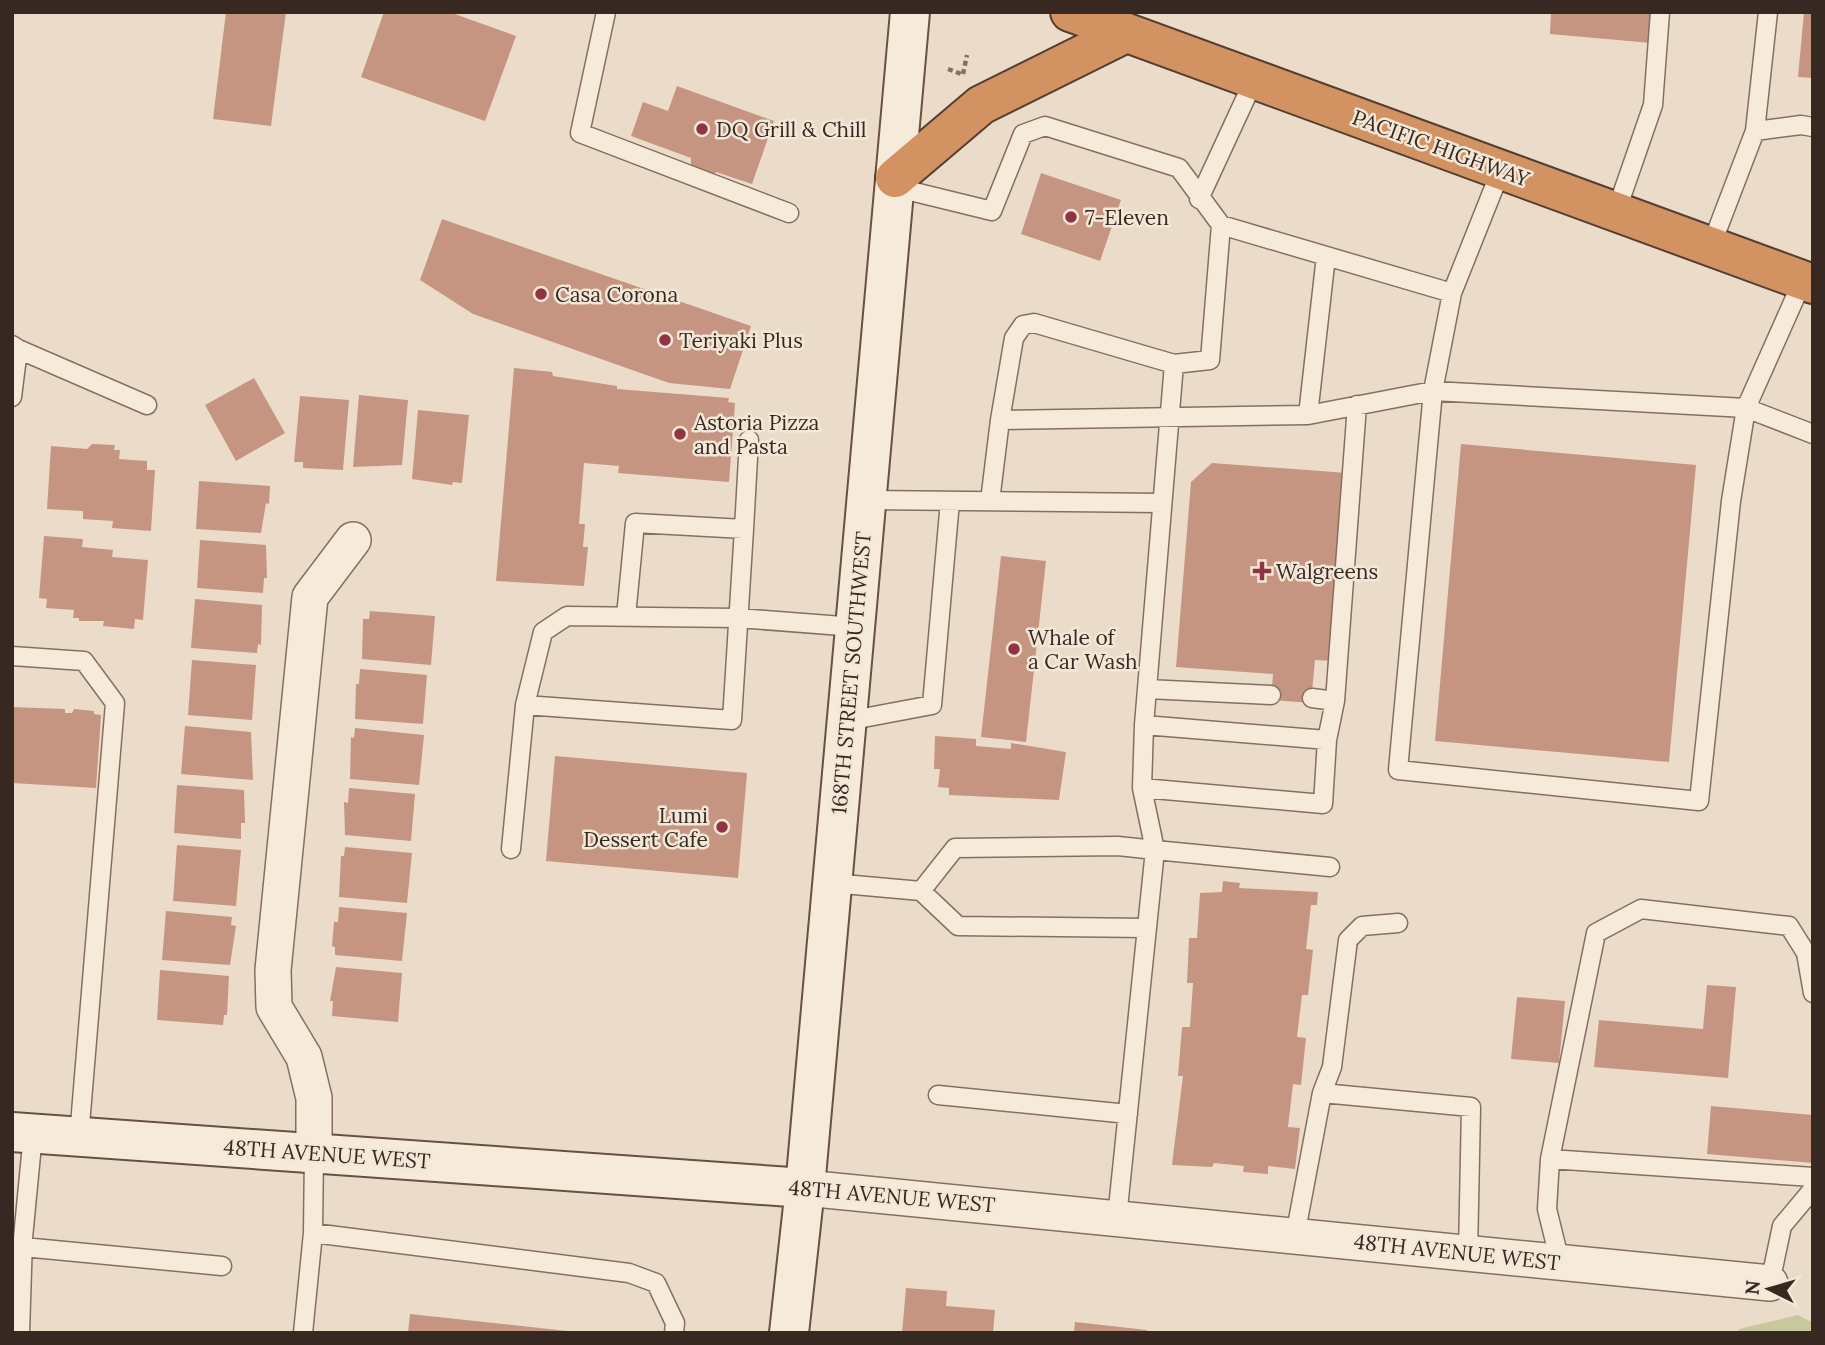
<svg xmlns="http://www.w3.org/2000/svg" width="1825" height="1345" font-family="Lora,serif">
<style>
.green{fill:#c8c89d}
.building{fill:#c69582}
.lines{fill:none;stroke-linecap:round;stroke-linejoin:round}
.lane-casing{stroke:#866f5f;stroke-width:21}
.street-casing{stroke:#866f5f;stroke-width:38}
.secondary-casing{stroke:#685042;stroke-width:42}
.highway-casing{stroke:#543e32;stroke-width:42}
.path{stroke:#866f5f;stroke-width:4.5;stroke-dasharray:5 3.5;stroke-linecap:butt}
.lane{stroke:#f6ebdb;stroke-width:18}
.street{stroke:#f6ebdb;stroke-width:35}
.secondary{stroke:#f6ebdb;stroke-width:38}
.highway{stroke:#d29262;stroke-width:38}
.poi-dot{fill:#8f3440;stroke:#f3e8d8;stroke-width:2.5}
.labels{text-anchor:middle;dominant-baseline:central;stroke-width:5;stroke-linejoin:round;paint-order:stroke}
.poi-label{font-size:21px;fill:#372921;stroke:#f3e8d8;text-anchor:start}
.street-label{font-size:21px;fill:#372921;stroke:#f3e8d8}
</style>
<rect width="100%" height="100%" fill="#ebdcc9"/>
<!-- green -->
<path class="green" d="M 1798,1315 L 1813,1323 L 1813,1333 L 1738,1333 L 1739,1329 Z"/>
<!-- building -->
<path class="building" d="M 226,12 L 286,12 L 271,126 L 213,119 Z
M 384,12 L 449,12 L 516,36 L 485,121 L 361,77 Z
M 1551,12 L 1654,12 L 1651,43 L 1550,34 Z
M 1804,12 L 1813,12 L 1813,78 L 1798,77 Z
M 677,86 L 774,121 L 752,184 L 716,172 L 714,176 L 691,168 L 691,158 L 631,136 L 643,102 L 668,111 Z
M 1041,173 L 1121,200 L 1100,261 L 1021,234 Z
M 442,219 L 751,326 L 730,389 L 669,383 L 473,314 L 420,280 Z
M 514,368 L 552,372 L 553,376 L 617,386 L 617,389 L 729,398 L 728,402 L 735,403 L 729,482 L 618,473 L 619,466 L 584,463 L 579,524 L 585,524 L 583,547 L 588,547 L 584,586 L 496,581 Z
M 254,378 L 285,433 L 236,461 L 205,405 Z
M 359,395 L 408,400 L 402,465 L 353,467 Z
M 300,396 L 349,400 L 343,470 L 303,468 L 303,462 L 294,462 Z
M 418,410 L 469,415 L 462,483 L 453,482 L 452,485 L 412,479 Z
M 92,444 L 115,445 L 114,450 L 120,450 L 119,459 L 147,461 L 147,470 L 155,470 L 151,531 L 112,528 L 113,521 L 83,519 L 83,511 L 47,509 L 51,446 L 87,449 Z
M 1461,444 L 1696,465 L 1669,762 L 1435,741 Z
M 1212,463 L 1347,473 L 1334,661 L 1315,660 L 1311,703 L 1271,700 L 1273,674 L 1176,667 L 1191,482 Z
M 199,481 L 270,486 L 269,504 L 266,503 L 261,533 L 196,529 Z
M 44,536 L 83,539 L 82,547 L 113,550 L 112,557 L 148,560 L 143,620 L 135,619 L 134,629 L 103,626 L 104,621 L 79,621 L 79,618 L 73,618 L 74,610 L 46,608 L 47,599 L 39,598 Z
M 200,540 L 266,545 L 267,578 L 264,578 L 263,593 L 197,588 Z
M 1001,556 L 1046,561 L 1026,742 L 981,737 Z
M 195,599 L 262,605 L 261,645 L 258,644 L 257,653 L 191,648 Z
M 370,611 L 435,616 L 431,665 L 362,659 L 363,619 L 369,619 Z
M 192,660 L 256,665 L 252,720 L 188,715 Z
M 360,669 L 427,675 L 423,724 L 355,719 L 356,684 L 359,684 Z
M 12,707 L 65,709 L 65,713 L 72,713 L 74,709 L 94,711 L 94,714 L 101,715 L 96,788 L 12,783 Z
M 185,726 L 251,732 L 253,780 L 181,774 Z
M 355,728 L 424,735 L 419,785 L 350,779 L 351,737 L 354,738 Z
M 935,736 L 976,739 L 976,746 L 1011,749 L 1011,743 L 1066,752 L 1059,800 L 949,795 L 949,788 L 938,787 L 940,769 L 934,769 Z
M 555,756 L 747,773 L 738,878 L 546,861 Z
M 177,785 L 244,790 L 245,823 L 241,823 L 241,839 L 174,833 Z
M 349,788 L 415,794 L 411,841 L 345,835 L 344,802 L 348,803 Z
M 177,845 L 241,850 L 236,906 L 173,901 Z
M 345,847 L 412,853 L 407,903 L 339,897 L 341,856 L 344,856 Z
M 1223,881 L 1240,883 L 1239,888 L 1318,892 L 1317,905 L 1311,905 L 1306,949 L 1313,950 L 1308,995 L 1302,995 L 1297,1037 L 1306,1038 L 1301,1085 L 1293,1084 L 1288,1127 L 1300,1128 L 1295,1169 L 1268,1166 L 1268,1174 L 1243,1172 L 1244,1166 L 1214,1163 L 1212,1167 L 1172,1165 L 1183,1076 L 1178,1076 L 1182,1027 L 1190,1027 L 1193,983 L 1187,983 L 1189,938 L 1197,938 L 1200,893 L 1222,892 Z
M 339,907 L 407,913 L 402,961 L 335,955 L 335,947 L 332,946 L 334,922 L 338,922 Z
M 166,911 L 232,917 L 231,925 L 236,926 L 230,965 L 162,960 Z
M 336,967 L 402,973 L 398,1022 L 332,1016 L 333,1001 L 330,1001 Z
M 160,970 L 229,976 L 227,1015 L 224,1015 L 223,1025 L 157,1020 Z
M 1707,985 L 1736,987 L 1728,1078 L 1594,1067 L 1599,1020 L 1703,1029 Z
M 1517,997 L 1565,1001 L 1559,1063 L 1511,1059 Z
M 1711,1106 L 1813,1115 L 1813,1163 L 1707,1154 Z
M 906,1288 L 947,1291 L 946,1306 L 995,1310 L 993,1333 L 902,1333 Z
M 410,1314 L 567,1331 L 567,1333 L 408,1333 Z
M 1075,1322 L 1147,1330 L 1147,1333 L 1074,1333 Z"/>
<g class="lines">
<defs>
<path id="lane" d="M 606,12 L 580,133 L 789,213
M 1755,131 L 1801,125 L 1813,127
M 894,187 L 992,211 L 1023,134 L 1045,126 L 1179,168 L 1221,225 L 1210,360 L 1174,364
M 1199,199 L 1254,80
M 1616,212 L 1653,105 L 1660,12
M 1221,225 L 1452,293 L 1433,391 L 1308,415 L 1326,256
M 1711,246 L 1755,131 L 1768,12
M 1803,280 L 1746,408 L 1731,501 L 1699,801 L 1398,770 L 1433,391 L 1746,408 L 1813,434
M 1452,293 L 1501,170
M 12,345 L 18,349 L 12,397
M 18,349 L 147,405
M 866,500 L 1162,503
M 990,501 L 1000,420
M 744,529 L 749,440
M 12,656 L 84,661 L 115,703 L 79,1137
M 1147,689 L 1271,695
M 1312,698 L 1335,701 L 1327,740
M 1335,701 L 1357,405
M 525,705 L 732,720 L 744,529 L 635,523 L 626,616
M 847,721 L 932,705 L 950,501
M 1144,725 L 1174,364 L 1034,323 L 1023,325 L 1014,338 L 1000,420 L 1308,415
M 1142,788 L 1144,725 L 1327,740 L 1323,804 L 1142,788 L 1155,850 L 1330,867
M 511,849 L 525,705 L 543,632 L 567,616 L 738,618 L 855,627
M 832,883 L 921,891 L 955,848 L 1118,846 L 1155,850 L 1117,1218
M 921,891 L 958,926 L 1147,928
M 1322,1093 L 1332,1067 L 1348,940 L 1362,926 L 1398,923
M 938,1095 L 1128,1114
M 1550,1159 L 1596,933 L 1641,909 L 1789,926 L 1806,953 L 1813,993
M 313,1233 L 314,1153
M 1295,1236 L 1322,1093 L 1471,1107 L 1468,1253
M 23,1247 L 222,1266
M 1560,1262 L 1547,1209 L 1550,1159 L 1813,1177
M 1770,1283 L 1782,1226 L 1813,1189
M 20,1333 L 23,1238 L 33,1134
M 303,1333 L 313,1233 L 629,1273 L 656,1283 L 675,1323 L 674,1333"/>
<path id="street" d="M 314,1153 L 314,1098 L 304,1057 L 274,1007 L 273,970 L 310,597 L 353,540
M 805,1188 L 1770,1283"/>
<path id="secondary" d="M 12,1132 L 805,1188
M 789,1333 L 805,1188 L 910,12"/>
<path id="highway" d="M 1070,12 L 1813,284
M 895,178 L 981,105 L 1126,33"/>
</defs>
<!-- lane casing -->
<use href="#lane" class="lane-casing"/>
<!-- street casing -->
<use href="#street" class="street-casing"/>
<!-- secondary casing -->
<use href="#secondary" class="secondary-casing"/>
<!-- highway casing -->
<use href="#highway" class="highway-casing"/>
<!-- path -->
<path class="path" d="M 948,69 L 964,75
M 963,74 L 967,55"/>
<!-- lane -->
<use href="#lane" class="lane"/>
<!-- street -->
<use href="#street" class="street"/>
<!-- secondary -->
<use href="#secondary" class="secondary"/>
<!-- highway -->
<use href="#highway" class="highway"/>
</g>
<!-- markers -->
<g class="poi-dot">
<circle cx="702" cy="129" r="7"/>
<circle cx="1071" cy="217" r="7"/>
<circle cx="541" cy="294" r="7"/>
<circle cx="665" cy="340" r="7"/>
<circle cx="680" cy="434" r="7"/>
<path d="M1258.5 560.5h7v7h7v7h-7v7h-7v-7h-7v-7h7z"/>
<circle cx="1014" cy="649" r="7"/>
<circle cx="722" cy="827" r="7"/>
</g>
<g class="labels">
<!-- poi labels -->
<g class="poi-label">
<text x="716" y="129">DQ Grill &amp; Chill</text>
<text x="1085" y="217">7-Eleven</text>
<text x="555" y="294">Casa Corona</text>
<text x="679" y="340">Teriyaki Plus</text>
<text x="694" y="422">Astoria Pizza<tspan x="694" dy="24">and Pasta</tspan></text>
<text x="1276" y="571">Walgreens</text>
<text x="1028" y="637">Whale of<tspan x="1028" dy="24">a Car Wash</tspan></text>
<text x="708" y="815" text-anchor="end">Lumi<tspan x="708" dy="24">Dessert Cafe</tspan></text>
</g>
<!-- street labels -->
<g class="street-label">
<text transform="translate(1441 148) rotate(20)">PACIFIC HIGHWAY</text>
<text transform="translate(851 673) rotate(-85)">168TH STREET SOUTHWEST</text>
<text transform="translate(327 1154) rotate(4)">48TH AVENUE WEST</text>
<text transform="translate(892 1196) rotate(5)">48TH AVENUE WEST</text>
<text transform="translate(1457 1252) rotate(6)">48TH AVENUE WEST</text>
</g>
</g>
<!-- border -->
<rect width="1825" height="1345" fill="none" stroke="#372921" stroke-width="28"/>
<!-- north arrow -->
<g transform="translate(1769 1289) rotate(275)" stroke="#f3e8d8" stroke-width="5" paint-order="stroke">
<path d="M0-5L12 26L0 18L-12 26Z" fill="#372921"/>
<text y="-10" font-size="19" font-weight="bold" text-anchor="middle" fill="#372921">N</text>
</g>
</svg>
